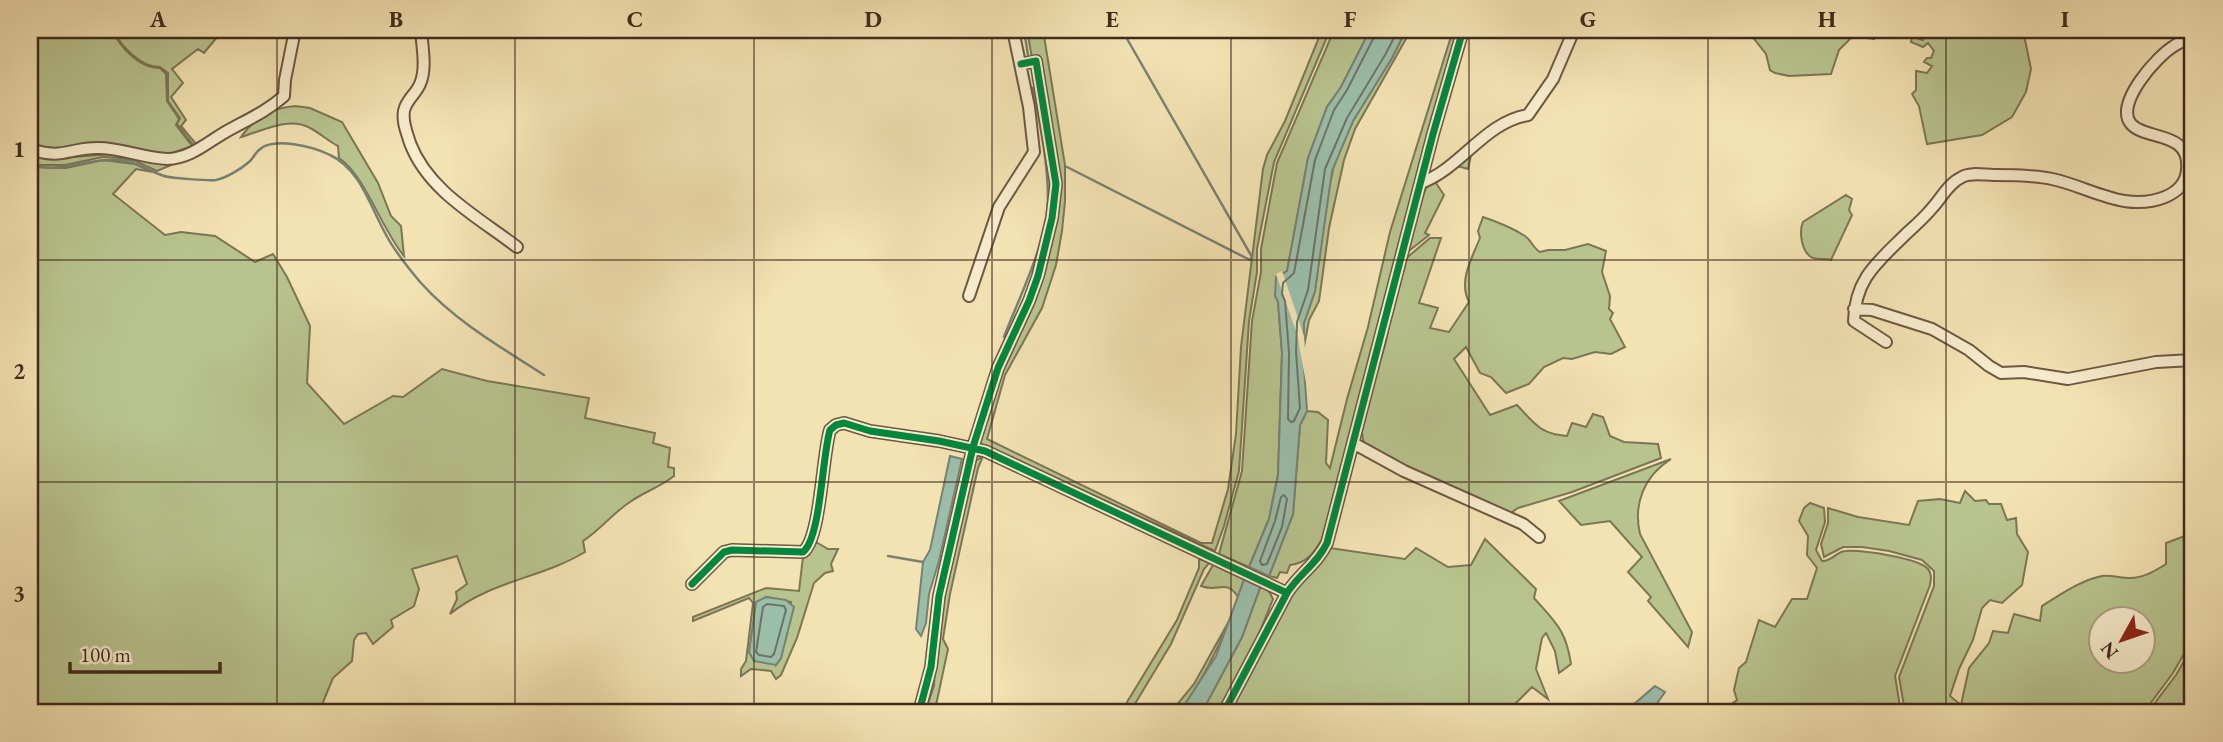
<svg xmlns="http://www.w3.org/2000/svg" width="2223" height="742" font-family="'EB Garamond',serif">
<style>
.green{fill:#b8c48e;stroke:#7c7656;stroke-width:2;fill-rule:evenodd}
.water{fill:#9bbeab;stroke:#778273;stroke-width:2}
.pier{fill:#f3e2b2}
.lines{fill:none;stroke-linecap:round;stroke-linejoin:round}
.shore{stroke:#6e7464;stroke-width:2}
.stream{stroke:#778273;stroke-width:2.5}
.minor-casing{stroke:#6e5743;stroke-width:14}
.minor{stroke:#f7eccd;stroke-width:10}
.cycleway-casing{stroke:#f7eccd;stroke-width:11}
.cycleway{stroke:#00873e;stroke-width:7}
.grid{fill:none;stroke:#41291e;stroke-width:2;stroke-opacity:0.55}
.neatline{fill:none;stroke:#41291e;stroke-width:2.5}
.grid-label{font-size:23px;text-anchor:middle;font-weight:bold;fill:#41291e}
</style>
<rect width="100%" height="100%" fill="#f3e2b2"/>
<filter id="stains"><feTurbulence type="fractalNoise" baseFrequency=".00286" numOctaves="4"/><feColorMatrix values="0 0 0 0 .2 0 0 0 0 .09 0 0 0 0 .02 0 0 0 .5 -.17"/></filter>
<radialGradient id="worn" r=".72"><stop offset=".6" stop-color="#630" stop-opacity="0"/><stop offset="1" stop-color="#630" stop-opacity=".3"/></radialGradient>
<!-- green -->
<path class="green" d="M 30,30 L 112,30 C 120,47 140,69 160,68 L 166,74 L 167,101 L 179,119 L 176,125 L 192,146 L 169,154 L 121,147 L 101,142 L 69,149 L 41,148 L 30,144 Z
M 113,30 L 231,30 L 229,34 L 218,36 L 204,53 L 198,49 L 172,69 L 183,83 L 171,97 L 186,120 L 181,126 L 197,145 L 194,146 L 177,124 L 180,118 L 168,101 L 168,73 L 160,67 C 141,68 121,46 113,30 Z
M 1027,30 L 1043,30 L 1065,165 L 1065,201 L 1062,231 L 1056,265 L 1042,308 L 1005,375 L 987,439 L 1201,543 L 1212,543 L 1228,489 L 1236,434 L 1241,347 L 1263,169 L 1267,155 L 1285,121 L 1322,30 L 1330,30 L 1274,162 L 1257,249 L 1257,272 L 1249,321 L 1239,471 L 1224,526 L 1215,551 L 980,443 L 1005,362 L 1022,330 L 1039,287 L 1058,203 Z
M 1334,30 L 1370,30 L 1341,87 L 1327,107 L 1308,158 L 1287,272 L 1278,301 L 1282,353 L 1278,475 L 1269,519 L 1249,567 L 1219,554 L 1242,471 L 1252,321 L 1261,272 L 1261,249 L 1277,163 Z
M 1406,30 L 1411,30 L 1355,129 L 1344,160 L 1329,228 L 1319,301 L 1309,320 L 1303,352 L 1304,323 L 1315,291 L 1326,204 L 1335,160 L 1353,121 L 1392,58 Z
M 1453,30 L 1459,30 L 1322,539 C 1314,553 1307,563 1290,565 L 1287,573 L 1280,572 L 1277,578 L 1269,576 L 1293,514 L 1300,425 L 1307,411 L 1318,412 L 1328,420 L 1326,463 L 1330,468 L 1347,399 L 1368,327 L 1390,232 Z
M 1747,30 L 1873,30 L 1874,39 L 1853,36 L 1839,50 L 1831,74 L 1789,76 L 1775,73 L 1770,70 L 1766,54 Z
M 1920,30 L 2023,30 L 2031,69 L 2026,92 L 2012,117 L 1982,135 L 1927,144 L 1919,106 L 1912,94 L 1916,90 L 1916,71 L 1927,73 L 1932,66 L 1924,62 L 1927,58 L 1931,58 L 1934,51 L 1928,43 L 1923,47 L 1911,42 L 1912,37 L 1923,40 L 1926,34 Z
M 295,106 L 310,108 L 342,122 L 378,183 L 391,216 L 401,226 L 404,256 C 382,230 365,175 339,158 L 338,146 C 328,141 320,133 310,128 C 289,116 262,131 241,137 C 254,118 272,108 295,106 Z
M 30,151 L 59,158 L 113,154 L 174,164 L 157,171 L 135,161 L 121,158 L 103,157 L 65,165 L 34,165 L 30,164 Z
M 1472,151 L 1468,169 L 1457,166 L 1436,183 L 1444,195 L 1425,233 L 1429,235 L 1405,254 L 1425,190 L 1430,183 Z
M 103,160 L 135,164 L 153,172 L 136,169 L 113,194 L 165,235 L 181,232 L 215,236 L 255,262 L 273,254 L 287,277 L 310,326 L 307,383 L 344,424 L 393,396 L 403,397 L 442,369 L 487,381 L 589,398 L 585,418 L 655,433 L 653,443 L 670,448 L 668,467 L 674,468 L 674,476 C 660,487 644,492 630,502 C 613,513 600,530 583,541 L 585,552 C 542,578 490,581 450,614 L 457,599 L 456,592 L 467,584 L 457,556 L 412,569 L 419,589 L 414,606 L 391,620 L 393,627 L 373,644 L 366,633 L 358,634 L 354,640 L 352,661 L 333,678 L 321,707 L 313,712 L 30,712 L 30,167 L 66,168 Z
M 1846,195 L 1852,199 L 1849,210 L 1852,215 L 1831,260 C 1825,258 1819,260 1813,258 C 1801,253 1799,231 1803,222 Z
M 1483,217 C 1495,221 1514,229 1525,236 C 1532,241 1533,248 1540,252 L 1548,250 L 1565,250 L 1588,244 L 1606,251 L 1602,272 L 1610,296 L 1609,309 L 1613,313 L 1610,319 L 1625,347 L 1611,354 L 1595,352 L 1572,359 L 1563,358 L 1544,367 L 1529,384 L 1506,393 L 1491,377 L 1480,373 L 1466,347 L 1454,359 L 1490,415 L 1517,405 C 1535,424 1540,434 1567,436 L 1572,423 L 1586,427 L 1593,414 L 1603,417 L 1610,436 L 1624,442 L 1658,444 L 1661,458 L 1572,492 L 1518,508 L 1506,516 L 1364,446 L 1361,426 L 1385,345 L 1403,261 L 1430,238 L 1441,238 L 1419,303 L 1438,308 L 1430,328 L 1449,332 L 1469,302 C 1458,281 1472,258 1480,238 L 1478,231 Z
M 983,456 L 978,468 L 950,594 L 943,639 L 948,649 L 935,710 L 933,712 L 925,712 L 934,686 L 937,635 L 943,597 L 974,462 Z
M 1671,459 C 1644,476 1633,504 1640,534 L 1692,632 L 1688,647 L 1648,601 L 1651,597 L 1628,572 L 1642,557 L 1610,521 L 1581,525 L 1559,501 Z
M 1965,491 L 1975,501 L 1986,500 L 1989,504 L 2001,504 L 2007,520 L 2016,518 L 2017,534 L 2028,552 L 2022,585 L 2002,603 L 1990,600 L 1982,608 L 1973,640 L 1959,669 L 1950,696 L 1961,705 L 1969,668 L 1989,643 L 1993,631 L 2008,633 L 2014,614 L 2040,621 L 2042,606 C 2060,595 2081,580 2102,576 C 2112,575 2121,578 2130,578 C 2143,578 2155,571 2166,564 L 2166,543 L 2193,533 L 2193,638 L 2173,673 L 2144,712 L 1905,712 L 1899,677 L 1934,586 L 1934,571 L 1922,560 L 1889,551 L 1862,547 L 1843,547 L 1824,557 L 1821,544 L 1828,523 L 1828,508 L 1858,517 L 1909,525 L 1918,501 L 1940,499 L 1960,503 ZM 2100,620 L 2142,620 L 2142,662 L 2100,662 Z
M 1810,503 L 1824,508 L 1825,522 L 1816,550 L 1822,561 C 1832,562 1836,551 1846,551 C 1862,550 1919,558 1928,569 C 1932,574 1931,579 1930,585 L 1895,676 L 1901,712 L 1721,712 L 1737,700 L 1734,690 L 1739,668 L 1746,662 L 1759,620 L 1775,627 L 1792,599 L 1807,599 L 1817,568 L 1807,555 L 1808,536 L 1799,521 L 1804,508 Z
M 1485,539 L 1536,589 L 1534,598 C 1556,623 1566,630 1571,664 L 1559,673 L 1555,651 L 1546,633 L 1542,638 L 1536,669 L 1548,699 L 1532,687 L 1507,712 L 1227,712 L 1282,605 L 1330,548 L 1405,559 L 1416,548 L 1448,567 L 1471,565 Z
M 816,542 L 828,549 L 838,549 L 831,564 L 833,571 L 825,573 L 814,583 L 797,638 L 781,675 L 776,679 L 771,671 L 751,669 L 741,676 L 741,669 L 746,661 L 753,603 L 749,598 L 693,621 L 693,617 L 766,588 L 799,591 L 803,557 L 809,555 ZM 766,597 L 791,602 L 781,658 L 776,665 Z
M 1199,559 L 1210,562 L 1204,569 L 1171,644 L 1130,712 L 1121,712 L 1177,620 L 1199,568 Z
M 1218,564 L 1245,577 L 1238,597 C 1226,578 1218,593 1201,586 L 1213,565 Z
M 1261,585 L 1266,586 L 1273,599 L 1252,651 L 1219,712 L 1202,712 L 1242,637 Z
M 1229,621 C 1216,655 1200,683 1180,712 L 1171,712 L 1194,684 Z
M 2193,645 L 2193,712 L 2148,712 L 2176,675 Z"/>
<!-- water -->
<path class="water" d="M 1370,30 L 1406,30 L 1392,58 L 1353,121 L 1332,171 L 1315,291 L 1304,323 L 1303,352 L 1307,411 L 1300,425 L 1293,514 L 1269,576 L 1249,567 L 1269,519 L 1278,475 L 1282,353 L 1278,302 L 1275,296 L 1276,277 L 1287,271 L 1308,158 L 1327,107 L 1341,87 Z
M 950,456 L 962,459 L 939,561 L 929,594 L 926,623 L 921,636 L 916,629 L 923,562 L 930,550 Z
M 1245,577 L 1261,585 L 1242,637 L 1202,712 L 1180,712 L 1216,656 Z
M 766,597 L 786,600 L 794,607 L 781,658 L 776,665 L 754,661 L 749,652 L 756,602 Z
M 1655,686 L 1665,692 L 1651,712 L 1633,705 Z"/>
<!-- pier -->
<path class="pier" d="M 1282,271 L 1304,336 L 1309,399 L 1297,334 L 1276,274 Z"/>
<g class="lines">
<!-- shore -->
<path class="shore" d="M 1375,30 L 1375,35 L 1347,90 L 1334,110 L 1315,160 L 1294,273 L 1283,283 L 1282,294 L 1285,301 L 1289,353 L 1288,419 L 1291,422 L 1294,421 L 1300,408 L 1296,352 L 1297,322 L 1308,290 L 1325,169 L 1347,118 L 1385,55 L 1398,30
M 1284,495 L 1287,499 L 1282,527 L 1267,564 L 1262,565 L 1260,561 L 1275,521 L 1281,497 Z
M 767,604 L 784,606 L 786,610 L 774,654 L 771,657 L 759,655 L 756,652 L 763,607 Z"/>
<!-- stream -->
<path class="stream" d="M 1024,30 L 1028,55
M 30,165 C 60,174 90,157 119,160 C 136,161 148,171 164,176 C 170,178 210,181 216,180 C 226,178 241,169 249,162 C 253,159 255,153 259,150 C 273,136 314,147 330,155 C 359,168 370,205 384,231 C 392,247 409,269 421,283 C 455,321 502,348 544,375
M 1067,167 L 1250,260 L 1252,257 L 1122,30
M 1004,337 C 1019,298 1048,240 1048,199 C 1048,162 1040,124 1033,88
M 888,556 L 923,562"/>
<defs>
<path id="minor" d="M 421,30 C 422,46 427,68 420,84 C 416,94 406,100 404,111 C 402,122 407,133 410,143 C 428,191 478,217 517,247
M 30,149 C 63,160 68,148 98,148 C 121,148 144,158 167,159 C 191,159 210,140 229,130 C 249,119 267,111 284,96 L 285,80 L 295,30
M 1421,183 C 1461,168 1485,122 1528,115 L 1553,79 L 1574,30
M 969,296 L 999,207 L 1034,152 L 1029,107 L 1013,30
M 1854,309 L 1872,310 L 1932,329 L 1969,350 L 1989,366 L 2001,373 L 2024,372 L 2068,379 L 2156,362 L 2193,360
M 1886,342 L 1854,321 C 1855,278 1878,262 1907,233 C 1916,225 1925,217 1933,207 C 1942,197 1949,183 1962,177 C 1971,172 1984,175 1994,175 C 2013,175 2034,175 2052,179 C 2090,187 2125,213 2165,197 C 2177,192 2186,183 2187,170 C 2191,130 2146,141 2131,124 C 2114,104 2157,56 2174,46 C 2179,42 2187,40 2193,38
M 1353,443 L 1404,471 L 1523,524 L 1539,537
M 692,584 L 724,552 L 732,550 L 803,552 C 821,538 822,456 830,430 L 836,425 L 844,423 L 870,431 L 939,441 L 985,451 L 1287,593
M 919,712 L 931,667 L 939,596 L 973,447 L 998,368 L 1029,301 L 1038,276 L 1052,218 L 1056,184 L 1036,61 L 1021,64
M 1224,712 L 1287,593 C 1299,574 1317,564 1327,543 L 1433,134 L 1463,30"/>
</defs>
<!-- minor casing -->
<use href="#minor" class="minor-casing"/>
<!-- minor -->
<use href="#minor" class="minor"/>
<defs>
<path id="cycleway" d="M 692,584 L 724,552 L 732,550 L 803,552 C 821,538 822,456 830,430 L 836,425 L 844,423 L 870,431 L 939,441 L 985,451 L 1287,593
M 919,712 L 931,667 L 939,596 L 973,447 L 998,368 L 1029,301 L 1038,276 L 1052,218 L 1056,184 L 1036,61 L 1021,64
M 1224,712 L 1287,593 C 1299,574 1317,564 1327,543 L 1433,134 L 1463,30"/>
</defs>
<!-- cycleway casing -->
<use href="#cycleway" class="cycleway-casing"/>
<!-- cycleway -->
<use href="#cycleway" class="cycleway"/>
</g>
<!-- grid -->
<path class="grid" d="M 277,30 L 277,712M 515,30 L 515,712M 754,30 L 754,712M 992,30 L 992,712M 1231,30 L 1231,712M 1469,30 L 1469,712M 1708,30 L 1708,712M 1946,30 L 1946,712M 30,260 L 2193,260M 30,482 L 2193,482"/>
<!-- margin -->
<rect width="2223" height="742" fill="none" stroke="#f3e2b2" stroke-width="77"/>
<!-- north arrow -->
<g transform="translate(2122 640) rotate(230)"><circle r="33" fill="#f7eccd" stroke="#ae9e87" stroke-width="2"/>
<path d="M0-5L12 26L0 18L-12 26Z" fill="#8f2418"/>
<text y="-10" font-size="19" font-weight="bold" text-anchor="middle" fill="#41291e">N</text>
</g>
<!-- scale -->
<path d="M70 662v10h150v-10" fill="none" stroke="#41291e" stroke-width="3.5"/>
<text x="80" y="662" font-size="21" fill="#41291e" stroke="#f7eccd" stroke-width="5" paint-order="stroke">100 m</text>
<rect x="38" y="38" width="2146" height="666" class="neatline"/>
<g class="grid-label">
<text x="158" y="27">A</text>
<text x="396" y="27">B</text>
<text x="635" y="27">C</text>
<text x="873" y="27">D</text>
<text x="1112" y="27">E</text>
<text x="1350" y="27">F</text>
<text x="1588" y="27">G</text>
<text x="1827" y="27">H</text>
<text x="2065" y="27">I</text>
<text x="19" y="157">1</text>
<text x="19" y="379">2</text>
<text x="19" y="601">3</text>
</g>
<rect width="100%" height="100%" filter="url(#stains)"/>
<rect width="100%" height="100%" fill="url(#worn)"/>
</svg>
